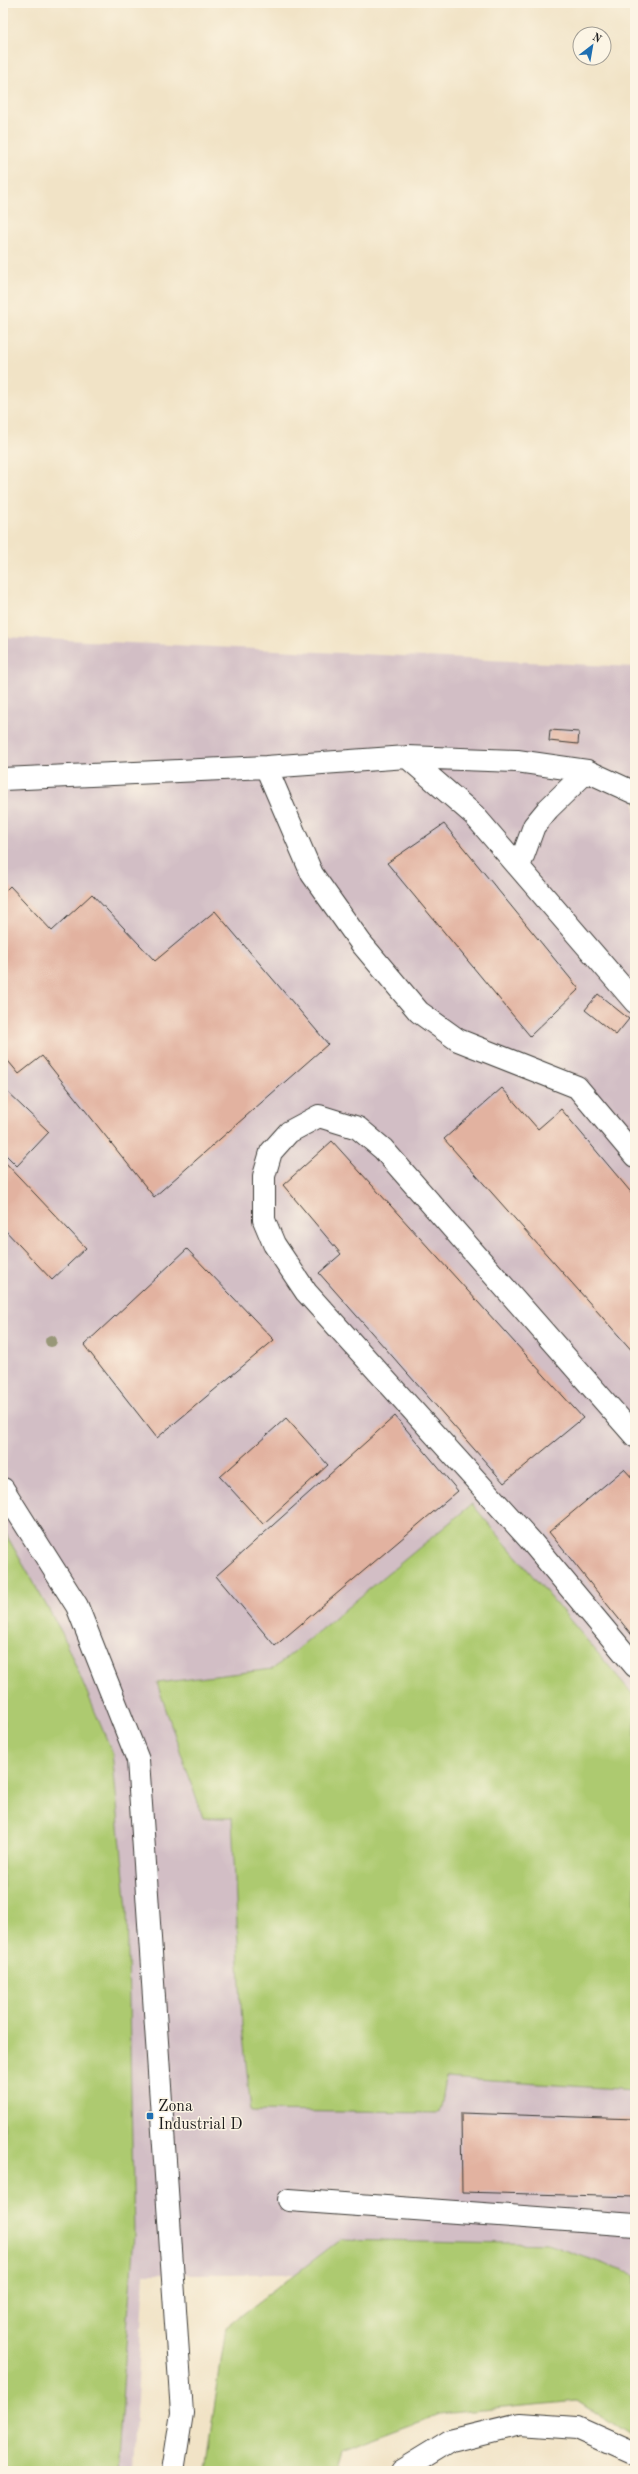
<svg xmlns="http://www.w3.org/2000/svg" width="638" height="2474" font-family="'Old Standard TT',serif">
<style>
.industrial{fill:#d2bec5}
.green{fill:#adca70;stroke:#647346}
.building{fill:#e2b2a0}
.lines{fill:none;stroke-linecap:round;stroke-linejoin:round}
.minor-casing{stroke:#3c3a36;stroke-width:24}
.minor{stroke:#fff;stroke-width:22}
.tree{fill:#989778}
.poi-dot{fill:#1f6fb2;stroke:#fcf5e5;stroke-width:1.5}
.labels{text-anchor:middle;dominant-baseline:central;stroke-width:3;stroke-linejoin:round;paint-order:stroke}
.poi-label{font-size:16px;fill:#1c1c1c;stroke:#fcf5e5;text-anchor:start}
</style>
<rect width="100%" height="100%" fill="#fcf5e5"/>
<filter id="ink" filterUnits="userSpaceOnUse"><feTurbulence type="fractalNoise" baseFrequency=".025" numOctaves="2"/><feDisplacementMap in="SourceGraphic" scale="8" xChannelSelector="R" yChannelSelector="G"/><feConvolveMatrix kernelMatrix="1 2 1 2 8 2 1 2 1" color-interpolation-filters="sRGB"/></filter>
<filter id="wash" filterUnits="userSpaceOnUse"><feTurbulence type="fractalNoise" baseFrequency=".012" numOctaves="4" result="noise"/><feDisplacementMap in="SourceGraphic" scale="16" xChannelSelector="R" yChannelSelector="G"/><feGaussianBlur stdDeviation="0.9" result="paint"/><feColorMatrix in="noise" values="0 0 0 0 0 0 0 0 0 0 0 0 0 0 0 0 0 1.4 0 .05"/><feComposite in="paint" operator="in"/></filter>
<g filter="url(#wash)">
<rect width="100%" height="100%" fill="#f1e3c6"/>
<!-- industrial -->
<path class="industrial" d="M 3,637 L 635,667 L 635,2274 L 144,2274 L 133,2471 L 3,2471 Z"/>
<!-- green -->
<path class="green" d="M 472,1504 L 635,1697 L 635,2090 L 445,2078 L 439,2113 L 251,2111 L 242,2026 L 232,1818 L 203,1818 L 157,1683 L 273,1669 Z
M 3,1529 L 62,1633 L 112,1752 L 127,1909 L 134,2234 L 117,2471 L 3,2471 Z
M 341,2239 L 548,2244 L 635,2275 L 635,2439 L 577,2401 L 440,2414 L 340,2451 L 334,2471 L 205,2471 L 226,2327 Z"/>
<g id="blocks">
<!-- building -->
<path class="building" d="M 550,730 L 579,732 L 578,744 L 549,741 Z
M 444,824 L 579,989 L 530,1036 L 387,863 Z
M 10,886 L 52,931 L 92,894 L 155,961 L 215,911 L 328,1044 L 154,1197 L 42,1056 L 19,1074 L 3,1055 L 3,893 Z
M 598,994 L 629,1019 L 616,1035 L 585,1010 Z
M 3,1088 L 49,1132 L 17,1166 L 3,1152 Z
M 502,1088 L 538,1129 L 561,1109 L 635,1197 L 635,1354 L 444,1139 Z
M 332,1141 L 583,1418 L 504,1483 L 319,1273 L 341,1254 L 283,1185 Z
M 3,1160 L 86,1248 L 52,1280 L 3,1228 Z
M 187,1249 L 274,1340 L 157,1438 L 84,1345 Z
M 395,1416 L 458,1491 L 275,1646 L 216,1576 Z
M 286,1418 L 328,1465 L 263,1524 L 220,1477 Z
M 624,1469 L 635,1481 L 635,1639 L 549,1532 Z
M 461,2113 L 635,2119 L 635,2197 L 462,2192 Z"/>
</g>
</g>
<g filter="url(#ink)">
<use href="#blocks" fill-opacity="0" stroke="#3c3a36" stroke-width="1"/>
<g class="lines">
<defs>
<path id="minor" d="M 407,757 L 474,815 L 635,1002
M 266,767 L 312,874 L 361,943 L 419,1012 L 458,1040 L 577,1087 L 635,1156
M 3,779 L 266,767 L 407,757 L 517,761 L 587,771 L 635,793
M 519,867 L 534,826 L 548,809 L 587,771
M 635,1436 L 383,1149 L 358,1128 L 319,1116 L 289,1132 L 271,1152 L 264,1176 L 264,1220 L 274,1244 L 306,1292 L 530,1540 L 635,1666
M 3,1489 L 77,1606 L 138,1760 L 182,2413 L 173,2471
M 289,2200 L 635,2225
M 401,2471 L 450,2441 L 520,2424 L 577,2428 L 635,2454"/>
</defs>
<!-- minor casing -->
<use href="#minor" class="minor-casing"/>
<!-- minor -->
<use href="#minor" class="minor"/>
</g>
<!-- trees -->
<circle class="tree" cx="51" cy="1341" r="6"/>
</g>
<!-- markers -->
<rect class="poi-dot" x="146" y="2112" width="8" height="8" rx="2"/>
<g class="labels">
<!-- poi labels -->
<g class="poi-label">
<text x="158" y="2107">Zona<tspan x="158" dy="18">Industrial D</tspan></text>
</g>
</g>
<!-- margin -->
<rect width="638" height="2474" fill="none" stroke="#fcf5e5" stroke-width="16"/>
<!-- north arrow -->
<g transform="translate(592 46) rotate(31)"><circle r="19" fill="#fcf5e5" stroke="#a29e95"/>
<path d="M0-3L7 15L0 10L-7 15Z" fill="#1f6fb2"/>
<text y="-6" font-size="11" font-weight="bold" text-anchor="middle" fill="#1c1c1c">N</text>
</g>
</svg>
